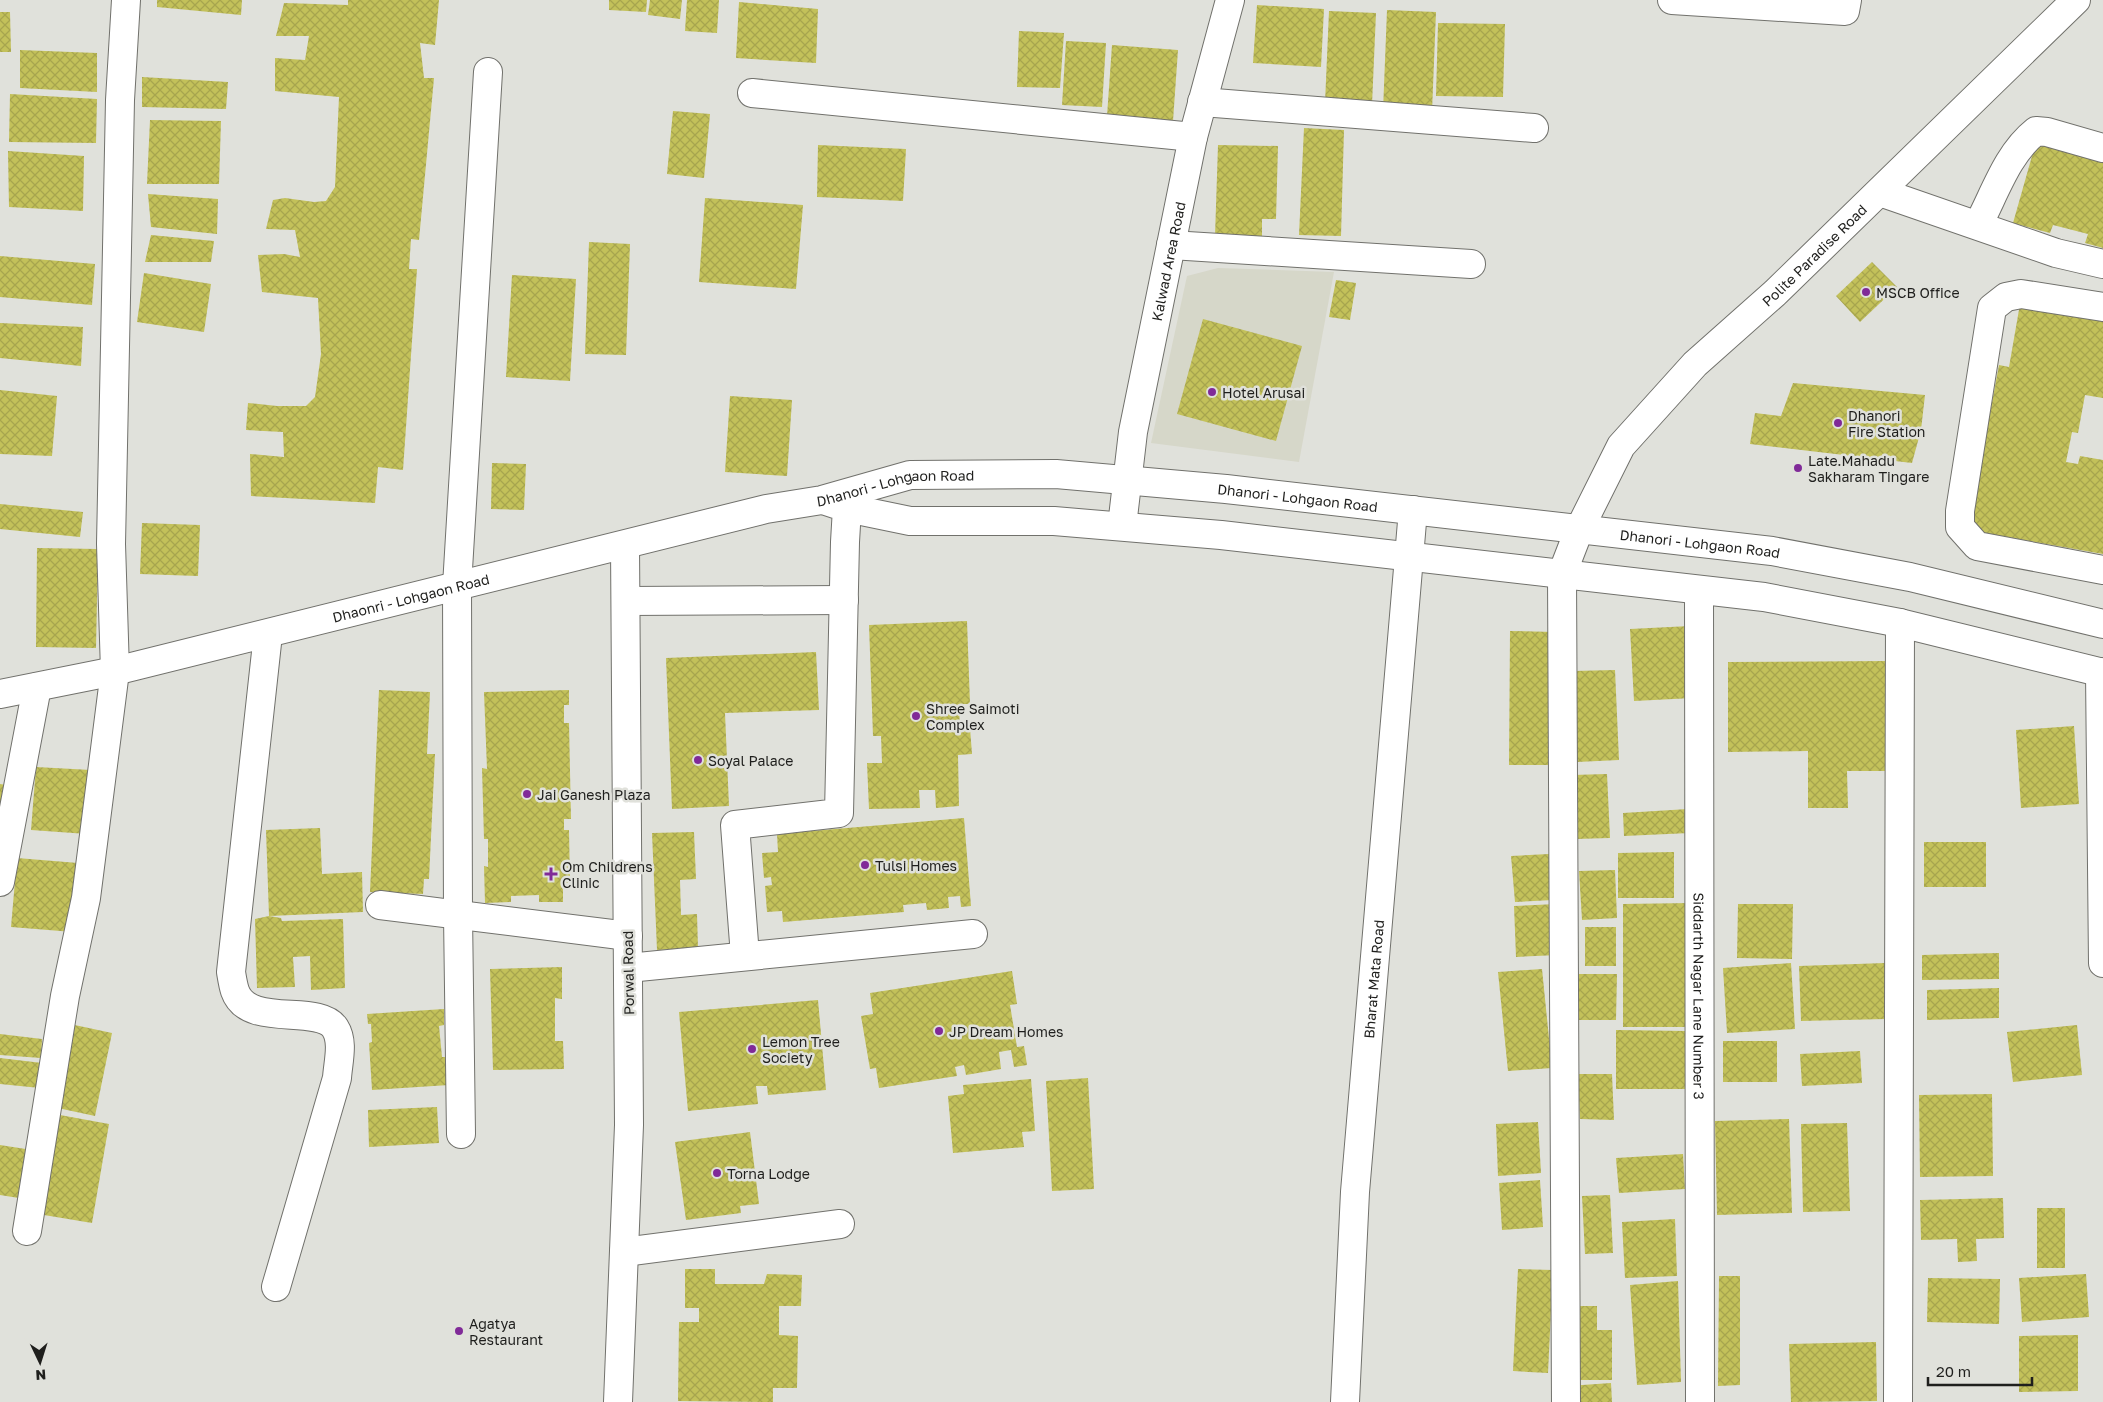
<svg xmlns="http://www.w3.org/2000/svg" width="2103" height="1402" font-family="'Golos Text',sans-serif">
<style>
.built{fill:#d6d7c9}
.building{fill:url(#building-cross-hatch)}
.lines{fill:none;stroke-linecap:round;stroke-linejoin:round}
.minor-casing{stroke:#71716c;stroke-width:30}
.major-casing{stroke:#71716c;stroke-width:30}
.minor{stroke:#fff;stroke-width:28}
.major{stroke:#fff;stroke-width:28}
.poi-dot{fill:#802a98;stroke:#e0e1db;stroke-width:2}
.labels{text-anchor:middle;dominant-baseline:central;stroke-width:5;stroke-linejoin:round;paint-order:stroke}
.street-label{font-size:14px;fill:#1f1f1d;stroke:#e0e1db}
.poi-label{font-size:14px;fill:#1f1f1d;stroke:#e0e1db;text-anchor:start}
</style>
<defs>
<pattern id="building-cross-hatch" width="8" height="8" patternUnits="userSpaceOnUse" patternTransform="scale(1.25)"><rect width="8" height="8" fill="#c3c15a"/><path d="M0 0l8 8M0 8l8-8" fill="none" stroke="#a7a54e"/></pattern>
</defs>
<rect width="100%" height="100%" fill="#e0e1db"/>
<!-- built -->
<path class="built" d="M 1218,268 L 1334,272 L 1299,462 L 1151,443 L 1187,276 Z"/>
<!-- building -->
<path class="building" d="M 157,0 L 242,0 L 241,15 L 157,7 Z
M 348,0 L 439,0 L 435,45 L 420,43 L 424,78 L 434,78 L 419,240 L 411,239 L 409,269 L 417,269 L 403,470 L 378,467 L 375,503 L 251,496 L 250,454 L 284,457 L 283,432 L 246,430 L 248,403 L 277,406 L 306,406 L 315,397 L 321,354 L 318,298 L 262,292 L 258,255 L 284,254 L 300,257 L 295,230 L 266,229 L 273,200 L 285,198 L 314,202 L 326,201 L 335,187 L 339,97 L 275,91 L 275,58 L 305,60 L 309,36 L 276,36 L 284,3 L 348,5 Z
M 609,0 L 647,0 L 646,12 L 609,10 Z
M 650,0 L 682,0 L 680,19 L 648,15 Z
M 687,0 L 719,0 L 717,33 L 685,31 Z
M 739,2 L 818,9 L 816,63 L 736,58 Z
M 1257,5 L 1324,9 L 1321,67 L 1253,63 Z
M 1387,10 L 1436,12 L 1432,112 L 1383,111 Z
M 1329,11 L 1376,13 L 1372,105 L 1325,103 Z
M 0,12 L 10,12 L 11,52 L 0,52 Z
M 1438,23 L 1505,24 L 1503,97 L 1436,96 Z
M 1019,31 L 1064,33 L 1060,88 L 1017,87 Z
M 1066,41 L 1106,43 L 1102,107 L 1062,105 Z
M 1112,45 L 1178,50 L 1173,121 L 1107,116 Z
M 20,50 L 97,53 L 97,92 L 20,88 Z
M 142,77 L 228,82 L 226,109 L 142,107 Z
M 10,94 L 97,99 L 96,143 L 9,142 Z
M 673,111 L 710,114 L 704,178 L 667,174 Z
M 150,120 L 221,121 L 219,184 L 147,184 Z
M 1304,128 L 1344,130 L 1341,236 L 1299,235 Z
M 2036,142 L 2103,160 L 2103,248 L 2085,243 L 2088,234 L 2053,225 L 2050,233 L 2013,223 Z
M 818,145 L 906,149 L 903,201 L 817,197 Z
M 1218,145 L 1278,146 L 1276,219 L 1262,219 L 1262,238 L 1215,236 Z
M 8,151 L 84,156 L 83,211 L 9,207 Z
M 148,194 L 218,199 L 217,234 L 151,227 Z
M 705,198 L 803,205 L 796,289 L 699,282 Z
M 151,235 L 214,241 L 211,262 L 145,262 Z
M 589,242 L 630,244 L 626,355 L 585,354 Z
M 0,256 L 95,264 L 92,305 L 0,297 Z
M 1872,262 L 1897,287 L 1860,322 L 1836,296 Z
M 144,273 L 211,284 L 204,332 L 137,322 Z
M 512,275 L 576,279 L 570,381 L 506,377 Z
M 1336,280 L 1356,283 L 1350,320 L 1329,317 Z
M 2020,304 L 2103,319 L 2103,398 L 2085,395 L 2078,433 L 2072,432 L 2066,462 L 2078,464 L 2080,456 L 2103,460 L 2103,554 L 1968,530 L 1999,365 L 2009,367 Z
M 1203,319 L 1302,346 L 1276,441 L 1177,414 Z
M 0,323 L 83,327 L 81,366 L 0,358 Z
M 1793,383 L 1925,395 L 1921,430 L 1912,463 L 1750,444 L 1755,413 L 1781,416 Z
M 0,390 L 57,396 L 52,456 L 0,454 Z
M 730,396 L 792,400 L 787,476 L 725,472 Z
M 492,463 L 526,464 L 524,510 L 491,509 Z
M 0,504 L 83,512 L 80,537 L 0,529 Z
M 142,523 L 200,525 L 198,576 L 140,574 Z
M 37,548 L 98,549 L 96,648 L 36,647 Z
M 967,621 L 970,704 L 959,704 L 960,729 L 970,728 L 972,754 L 958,755 L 959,806 L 936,808 L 935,790 L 919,790 L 920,808 L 869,809 L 867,763 L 882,763 L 881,736 L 873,736 L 869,625 Z
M 1690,626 L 1693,698 L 1634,701 L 1630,629 Z
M 1510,631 L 1555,632 L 1555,765 L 1509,765 Z
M 816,652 L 819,710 L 725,713 L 729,806 L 672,809 L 666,658 Z
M 1890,661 L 1890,771 L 1847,771 L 1848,808 L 1808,808 L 1808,751 L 1728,752 L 1728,662 Z
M 1615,670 L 1619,760 L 1577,762 L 1573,671 Z
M 379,690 L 430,692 L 427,754 L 435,754 L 429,879 L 424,879 L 423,894 L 370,892 Z
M 569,690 L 569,705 L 564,705 L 564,723 L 569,723 L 571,819 L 564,819 L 564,830 L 569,830 L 570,883 L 563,883 L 563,902 L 539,902 L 539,895 L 511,896 L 511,902 L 485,903 L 484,866 L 488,867 L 488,839 L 484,839 L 482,768 L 487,769 L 484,692 Z
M 2074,726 L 2079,804 L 2021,808 L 2016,730 Z
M 36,767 L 91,770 L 87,834 L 31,830 Z
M 1607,774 L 1610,838 L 1576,839 L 1572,775 Z
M 0,784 L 6,785 L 0,828 Z
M 1688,809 L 1690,833 L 1624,836 L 1623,813 Z
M 964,818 L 971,906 L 961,907 L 960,896 L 948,897 L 949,908 L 927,910 L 926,903 L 903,905 L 904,912 L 783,922 L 782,911 L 767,912 L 765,886 L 772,885 L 771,877 L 764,878 L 762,853 L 778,852 L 777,834 Z
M 320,828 L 322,874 L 362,872 L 363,912 L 269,916 L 266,830 Z
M 694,832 L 696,879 L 680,880 L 681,915 L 697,914 L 698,948 L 657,950 L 652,833 Z
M 1924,842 L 1986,842 L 1986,887 L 1924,887 Z
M 1674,852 L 1674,898 L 1618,898 L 1618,853 Z
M 1549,854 L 1553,900 L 1515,902 L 1511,856 Z
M 17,858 L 78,863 L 73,932 L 11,927 Z
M 1615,870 L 1617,918 L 1582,920 L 1579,871 Z
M 1691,903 L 1690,1027 L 1623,1027 L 1623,904 Z
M 1557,904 L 1558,955 L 1516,957 L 1514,906 Z
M 1738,904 L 1793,904 L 1792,959 L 1737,958 Z
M 269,916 L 281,918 L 282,921 L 343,919 L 345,988 L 311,990 L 310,956 L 293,957 L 295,987 L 257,988 L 255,919 Z
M 1585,927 L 1616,927 L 1616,966 L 1585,966 Z
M 1999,953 L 1999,979 L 1922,980 L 1922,955 Z
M 1791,963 L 1795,1029 L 1727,1033 L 1723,968 Z
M 1885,963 L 1886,1019 L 1801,1021 L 1799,966 Z
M 562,967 L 562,999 L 555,998 L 555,1041 L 563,1041 L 564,1069 L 493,1070 L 490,969 Z
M 1542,969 L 1552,1068 L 1508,1071 L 1498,972 Z
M 1012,971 L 1017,1004 L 1010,1005 L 1017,1047 L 1024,1046 L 1027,1065 L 1014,1067 L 1011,1050 L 999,1052 L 1001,1069 L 966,1075 L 964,1065 L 955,1067 L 957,1076 L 879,1088 L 876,1068 L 870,1069 L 861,1016 L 873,1014 L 870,993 Z
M 1579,974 L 1617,974 L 1616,1020 L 1578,1020 Z
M 1999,988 L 1999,1018 L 1927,1020 L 1927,990 Z
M 818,1000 L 826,1090 L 768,1095 L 767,1086 L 756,1086 L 758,1104 L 688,1111 L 679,1012 Z
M 444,1009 L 444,1025 L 439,1026 L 442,1057 L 447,1057 L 449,1085 L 372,1090 L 369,1043 L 372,1042 L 371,1024 L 368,1024 L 367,1014 Z
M 70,1024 L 112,1033 L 95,1116 L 53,1107 Z
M 2077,1025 L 2082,1075 L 2013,1082 L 2007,1032 Z
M 1616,1030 L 1686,1031 L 1686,1089 L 1616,1089 Z
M 0,1034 L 42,1039 L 41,1058 L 0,1055 Z
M 1723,1041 L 1777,1041 L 1777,1082 L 1723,1082 Z
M 1860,1051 L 1862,1083 L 1802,1086 L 1800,1054 Z
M 0,1058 L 42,1063 L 40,1088 L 0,1084 Z
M 1578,1074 L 1612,1074 L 1614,1120 L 1580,1119 Z
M 1088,1078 L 1094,1189 L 1052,1191 L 1046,1081 Z
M 1031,1079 L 1035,1131 L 1022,1132 L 1024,1147 L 953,1153 L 948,1096 L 964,1094 L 963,1085 Z
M 1992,1094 L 1993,1176 L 1920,1177 L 1919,1095 Z
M 437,1107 L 439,1143 L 369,1147 L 368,1110 Z
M 60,1115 L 109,1124 L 92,1223 L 44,1215 Z
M 1789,1119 L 1792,1213 L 1717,1215 L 1715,1121 Z
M 1538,1122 L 1541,1173 L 1498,1176 L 1496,1124 Z
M 1847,1123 L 1850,1211 L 1803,1212 L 1801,1124 Z
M 750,1132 L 759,1204 L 740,1206 L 741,1213 L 686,1220 L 675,1142 Z
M 0,1145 L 32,1150 L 25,1199 L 0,1195 Z
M 1683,1154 L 1685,1189 L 1619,1193 L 1616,1158 Z
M 1540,1180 L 1543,1227 L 1502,1230 L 1499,1183 Z
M 1610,1195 L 1613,1253 L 1585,1254 L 1582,1196 Z
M 2003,1198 L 2004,1238 L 1976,1239 L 1977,1261 L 1958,1262 L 1957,1239 L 1921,1240 L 1920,1200 Z
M 2037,1208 L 2065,1208 L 2065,1268 L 2037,1268 Z
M 1675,1219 L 1677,1276 L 1625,1278 L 1622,1222 Z
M 685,1269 L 715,1269 L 715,1284 L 764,1284 L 767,1274 L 802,1275 L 801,1306 L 779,1306 L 779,1335 L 798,1336 L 797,1388 L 773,1388 L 773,1402 L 678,1401 L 679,1322 L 699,1322 L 699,1308 L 685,1308 Z
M 1518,1269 L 1553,1270 L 1548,1373 L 1513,1371 Z
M 2086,1274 L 2089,1317 L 2022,1322 L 2019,1278 Z
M 1719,1276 L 1740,1276 L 1740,1385 L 1718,1386 Z
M 1928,1278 L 2000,1279 L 1999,1324 L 1927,1322 Z
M 1678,1281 L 1681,1382 L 1637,1385 L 1630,1285 Z
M 1571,1306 L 1597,1306 L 1597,1330 L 1612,1330 L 1612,1380 L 1572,1380 Z
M 2078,1335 L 2078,1391 L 2019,1392 L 2019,1336 Z
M 1876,1342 L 1877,1401 L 1791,1402 L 1789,1344 Z
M 1611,1383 L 1612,1402 L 1569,1402 L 1568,1386 Z"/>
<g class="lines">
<defs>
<g id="minor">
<path d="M 1672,0 L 1845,11 L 1847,0"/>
<path d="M 752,93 L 1193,137"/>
<path d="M 1202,102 L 1534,128"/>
<path d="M 1880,192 L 2056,253 L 2103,264"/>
<path d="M 1978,225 C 1995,193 2007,154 2036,131 L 2047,132 L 2103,148"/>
<path d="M 1171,245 L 1471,264"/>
<path d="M 2103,307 L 2021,294 L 2006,297 L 1992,308 L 1960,511 L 1960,527 L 1977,546 L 2103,570"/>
<path id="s1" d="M 1122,526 L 1133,432 L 1193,137 L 1230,0"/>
<path id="s2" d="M 1699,590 L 1700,1402"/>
<path d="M 626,601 L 844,600"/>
<path d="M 268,634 L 231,972 C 232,978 233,985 235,991 C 248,1029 319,1003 335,1028 C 344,1042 338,1062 337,1078 L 276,1287"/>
<path d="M 2100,672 L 2103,963"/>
<path d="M 0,882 L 37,687"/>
<path d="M 380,905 L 628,936"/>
<path d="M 745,956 L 735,825 L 839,813 L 845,542 L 847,508 L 826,501"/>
<path d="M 628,968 L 973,934"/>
<path d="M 461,1134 L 458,915 L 457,586 L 488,72"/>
<path d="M 27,1231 L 65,996 L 86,898 L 115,671 L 111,544 L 120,100 L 126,0"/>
<path d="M 624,1252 L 840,1224"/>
<path d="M 618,1402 L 629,1125 L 625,545"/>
<path id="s3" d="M 1345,1402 L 1355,1192 L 1413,510"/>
<path id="s4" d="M 1566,1402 L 1562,574 L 1579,530 L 1621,446 L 1695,364 L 1775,293 L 2076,0"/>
<path d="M 1898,1402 L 1900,623"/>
</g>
<g id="major">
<path d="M 847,508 L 910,521 L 1054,521 L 1221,535 L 1764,597 L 1900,623 L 2103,673"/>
<path id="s5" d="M 0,694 L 115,671 L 766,509 L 822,500 L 910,475 L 1056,474 L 1226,489 L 1772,551 L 1910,577 L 2103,624"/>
</g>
</defs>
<!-- minor casing -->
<use href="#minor" class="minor-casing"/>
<!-- major casing -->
<use href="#major" class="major-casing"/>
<!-- minor -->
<use href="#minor" class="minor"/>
<!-- major -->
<use href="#major" class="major"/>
</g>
<!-- markers -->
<g class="poi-dot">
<circle cx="1866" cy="292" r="5"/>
<circle cx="1212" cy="392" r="5"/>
<circle cx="1838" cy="423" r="5"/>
<circle cx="1798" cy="468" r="5"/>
<circle cx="916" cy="716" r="5"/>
<circle cx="698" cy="760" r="5"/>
<circle cx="527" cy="794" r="5"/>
<circle cx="865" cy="865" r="5"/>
<path d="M548.5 866.5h5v5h5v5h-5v5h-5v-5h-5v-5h5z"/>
<circle cx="939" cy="1031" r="5"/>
<circle cx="752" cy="1049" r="5"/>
<circle cx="717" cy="1173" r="5"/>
<circle cx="459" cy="1331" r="5"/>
</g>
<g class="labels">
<!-- street labels -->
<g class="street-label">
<text stroke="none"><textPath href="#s4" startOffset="1241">Polite Paradise Road</textPath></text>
<text stroke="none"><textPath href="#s1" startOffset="269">Kalwad Area Road</textPath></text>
<text stroke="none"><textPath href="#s5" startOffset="920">Dhanori - Lohgaon Road</textPath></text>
<text stroke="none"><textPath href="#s5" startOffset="1325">Dhanori - Lohgaon Road</textPath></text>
<text stroke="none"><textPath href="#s5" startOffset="1730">Dhanori - Lohgaon Road</textPath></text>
<text stroke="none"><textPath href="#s5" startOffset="422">Dhaonri - Lohgaon Road</textPath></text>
<text transform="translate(628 973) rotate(-91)">Porwal Road</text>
<text stroke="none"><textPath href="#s3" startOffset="424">Bharat Mata Road</textPath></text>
<text stroke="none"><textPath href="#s2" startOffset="406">Siddarth Nagar Lane Number 3</textPath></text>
</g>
<!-- poi labels -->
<g class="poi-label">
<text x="1876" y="292">MSCB Office</text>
<text x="1222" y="392">Hotel Arusai</text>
<text x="1848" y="415">Dhanori<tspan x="1848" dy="16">Fire Station</tspan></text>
<text x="1808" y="460">Late.Mahadu<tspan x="1808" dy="16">Sakharam Tingare</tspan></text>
<text x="926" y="708">Shree Saimoti<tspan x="926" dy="16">Complex</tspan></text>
<text x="708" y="760">Soyal Palace</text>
<text x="537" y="794">Jai Ganesh Plaza</text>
<text x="875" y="865">Tulsi Homes</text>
<text x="562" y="866">Om Childrens<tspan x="562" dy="16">Clinic</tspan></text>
<text x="949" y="1031">JP Dream Homes</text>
<text x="762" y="1041">Lemon Tree<tspan x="762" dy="16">Society</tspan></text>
<text x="727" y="1173">Torna Lodge</text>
<text x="469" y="1323">Agatya<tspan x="469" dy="16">Restaurant</tspan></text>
</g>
</g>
<!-- north arrow -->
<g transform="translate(40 1362) rotate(176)" stroke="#e0e1db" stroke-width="4" paint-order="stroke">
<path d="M0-4L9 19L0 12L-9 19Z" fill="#1f1f1d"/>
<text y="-8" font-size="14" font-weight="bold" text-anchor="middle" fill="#1f1f1d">N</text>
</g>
<!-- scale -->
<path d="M1928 1377v8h104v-8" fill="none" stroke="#1f1f1d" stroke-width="2.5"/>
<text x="1936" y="1377" font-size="15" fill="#1f1f1d" stroke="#e0e1db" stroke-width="4" paint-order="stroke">20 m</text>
</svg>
